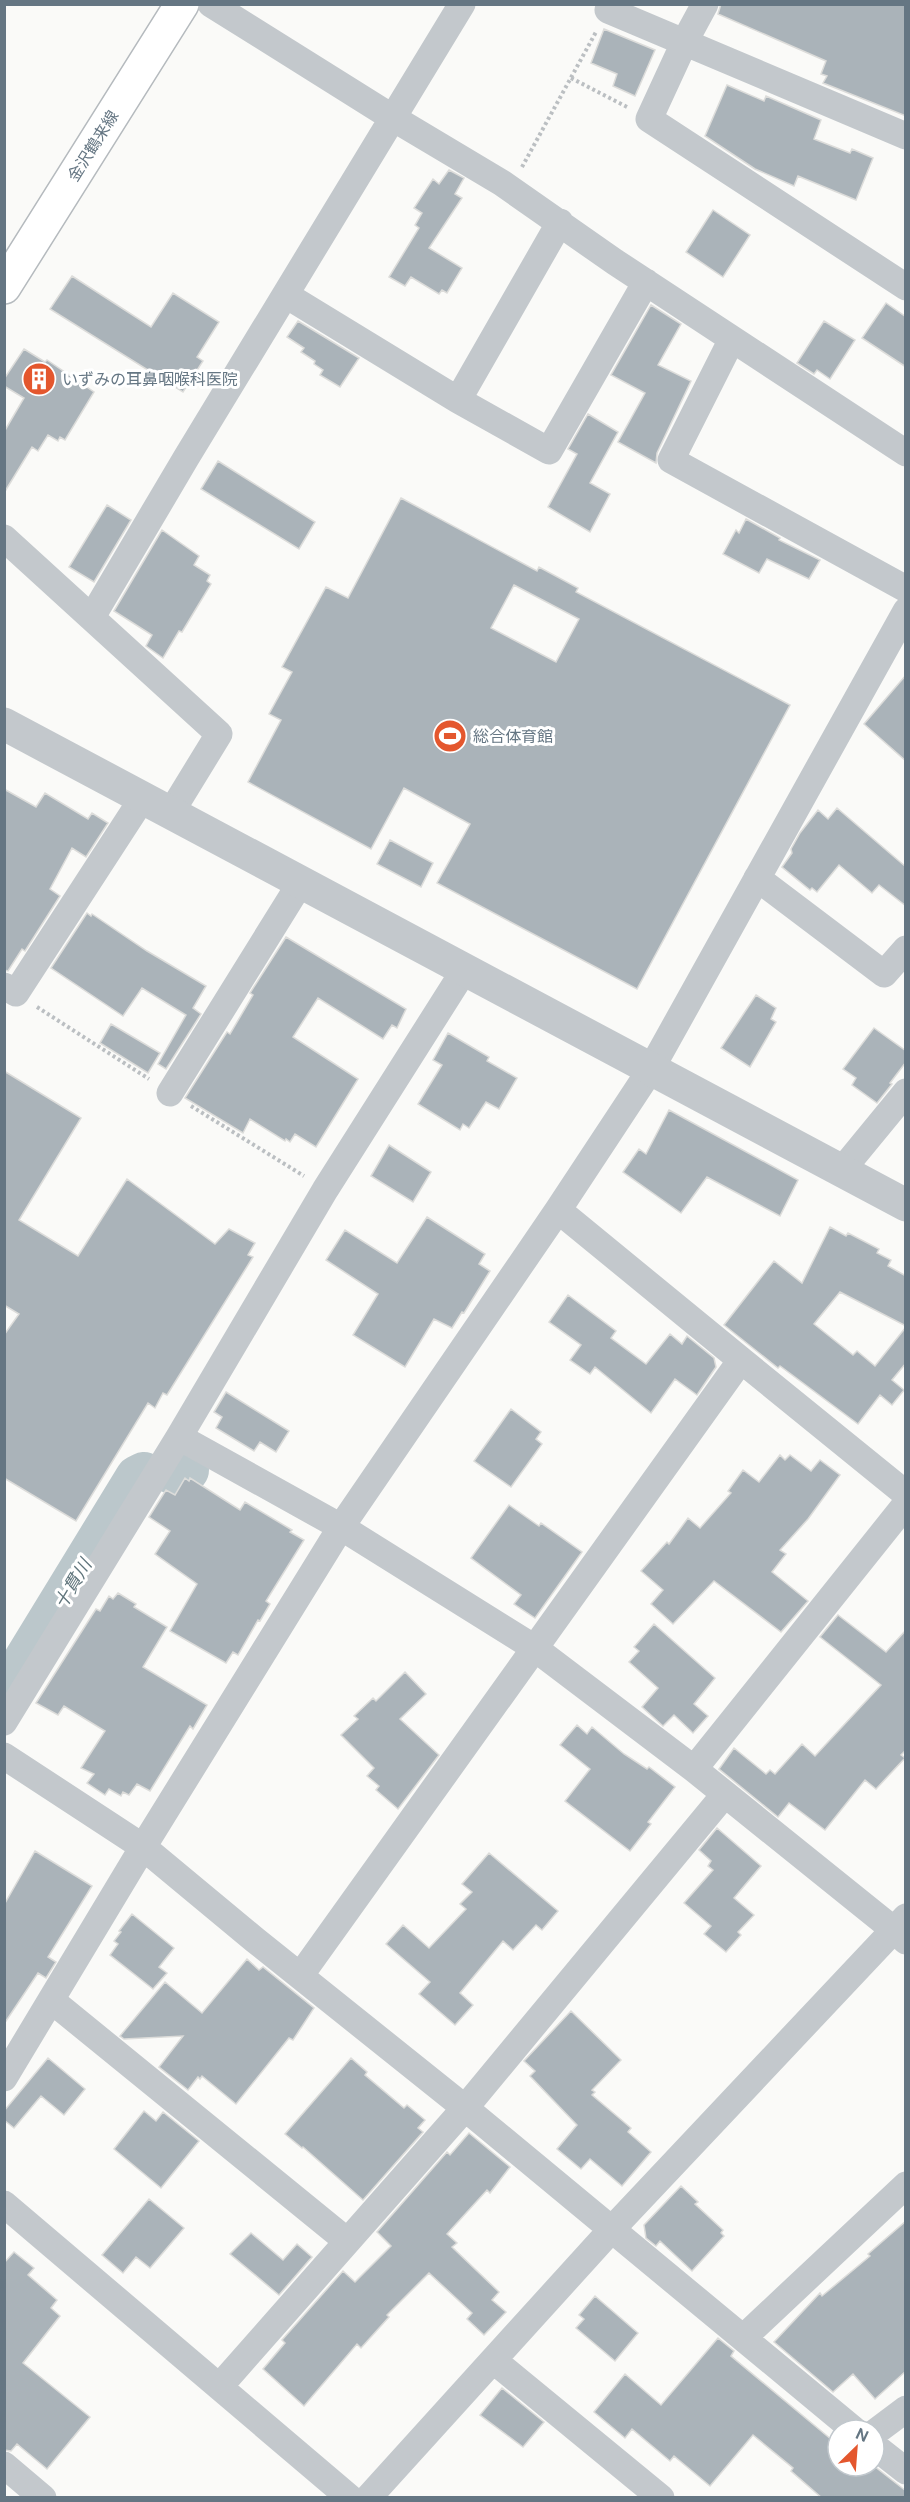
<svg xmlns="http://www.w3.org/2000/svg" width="910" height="2502" font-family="'DM Sans','Noto Sans JP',sans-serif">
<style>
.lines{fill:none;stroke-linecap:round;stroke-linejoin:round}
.river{stroke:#bbc7cb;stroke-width:46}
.building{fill:#aab3b9;stroke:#dcdcda;stroke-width:1.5;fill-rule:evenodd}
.primary-casing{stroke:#b5babe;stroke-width:36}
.path{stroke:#bbbfc2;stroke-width:4;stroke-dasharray:3 3;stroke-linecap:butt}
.minor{stroke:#c3c8cc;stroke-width:27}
.tertiary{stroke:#c3c8cc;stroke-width:33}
.primary{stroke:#fff;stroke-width:33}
.labels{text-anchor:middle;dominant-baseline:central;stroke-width:6;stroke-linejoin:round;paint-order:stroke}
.street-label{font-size:16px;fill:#657683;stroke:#fff}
.poi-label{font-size:16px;fill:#657683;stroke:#fff;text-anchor:start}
.water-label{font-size:18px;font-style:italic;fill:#60757c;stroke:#fff}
</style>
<rect width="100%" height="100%" fill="#fafaf8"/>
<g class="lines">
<!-- river -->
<path class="river" d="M 172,1471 L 186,1470
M 4,1697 L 138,1478 L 144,1475"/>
</g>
<!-- building -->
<path class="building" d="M 721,4 L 906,4 L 906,116 L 823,83 L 827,76 L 821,74 L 826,61 L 718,14 Z
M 604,29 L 655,50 L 635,96 L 613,86 L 617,74 L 591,63 Z
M 727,85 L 764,101 L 766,96 L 821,120 L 814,139 L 850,153 L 852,149 L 873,158 L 856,200 L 798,176 L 794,186 L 755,169 L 705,136 Z
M 449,170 L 464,178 L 455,194 L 462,198 L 429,248 L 462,268 L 447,293 L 442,290 L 439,294 L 411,277 L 405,286 L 389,277 L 419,228 L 415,225 L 422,213 L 414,208 L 433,179 L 439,184 Z
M 713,210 L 750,235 L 723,277 L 686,252 Z
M 72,276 L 151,327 L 173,293 L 219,322 L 197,357 L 203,361 L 183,392 L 50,309 Z
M 886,303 L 906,317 L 906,367 L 862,338 Z
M 651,305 L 681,324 L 658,365 L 691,381 L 657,453 L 656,463 L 618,442 L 645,393 L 611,375 Z
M 298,321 L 359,358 L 340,387 L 320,375 L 323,370 L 314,364 L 315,361 L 301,352 L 304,348 L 287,337 Z
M 824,321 L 855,340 L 830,379 L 817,370 L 814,374 L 797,363 Z
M 24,349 L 45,362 L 47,360 L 94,392 L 65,440 L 60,437 L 58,441 L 48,435 L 38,451 L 32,447 L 4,493 L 4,432 L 24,398 L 4,386 L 4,379 Z
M 588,414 L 618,432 L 590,483 L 610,494 L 590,532 L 548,507 L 577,454 L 568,449 Z
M 218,461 L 315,522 L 299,549 L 201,489 Z
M 401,498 L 537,571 L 539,567 L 578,588 L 576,592 L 790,705 L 637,989 L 437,883 L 470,824 L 404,788 L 371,849 L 248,782 L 281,720 L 269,714 L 292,672 L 282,667 L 326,587 L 348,598 ZM 514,585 L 579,619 L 556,662 L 491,628 Z
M 107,505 L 131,520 L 94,582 L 69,567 Z
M 746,519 L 780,538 L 779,540 L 820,560 L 809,579 L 767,559 L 759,573 L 723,554 L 736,530 L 739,533 Z
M 162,530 L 199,556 L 194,565 L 210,575 L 207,581 L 211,584 L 182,632 L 179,631 L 163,658 L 146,646 L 152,635 L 114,611 Z
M 906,675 L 906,761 L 864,724 Z
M 4,789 L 36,807 L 45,793 L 88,819 L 92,813 L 108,823 L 86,857 L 72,848 L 50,889 L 60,896 L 25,951 L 22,949 L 8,971 L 4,970 Z
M 837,808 L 906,867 L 906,906 L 879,885 L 872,893 L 839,865 L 817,892 L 812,888 L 810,890 L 782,867 L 792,853 L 791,849 L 800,833 L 818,810 L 828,819 Z
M 390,840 L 433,863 L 421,887 L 377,864 Z
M 87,913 L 91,916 L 92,914 L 147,951 L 206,986 L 193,1008 L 201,1014 L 166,1069 L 158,1064 L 186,1015 L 142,988 L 123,1016 L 51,968 Z
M 286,937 L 406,1009 L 397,1028 L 392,1025 L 383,1039 L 318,998 L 293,1037 L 358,1079 L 316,1147 L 295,1134 L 290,1142 L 286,1139 L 285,1141 L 250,1119 L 243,1133 L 185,1098 L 227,1032 L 230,1034 L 253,995 L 250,993 Z
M 756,995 L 776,1008 L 771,1019 L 776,1022 L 750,1067 L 721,1048 Z
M 111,1024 L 160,1053 L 148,1073 L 100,1043 Z
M 874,1028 L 906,1051 L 906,1062 L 890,1083 L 892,1084 L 877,1103 L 852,1085 L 856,1078 L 843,1069 Z
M 448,1033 L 489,1057 L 487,1061 L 517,1078 L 499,1109 L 486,1102 L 469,1128 L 463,1124 L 460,1130 L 418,1104 L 442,1065 L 433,1060 Z
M 4,1071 L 81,1118 L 19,1220 L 78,1256 L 127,1179 L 215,1244 L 229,1229 L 255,1243 L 248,1255 L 253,1257 L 167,1395 L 163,1393 L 155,1408 L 148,1403 L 76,1521 L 4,1478 L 4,1335 L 19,1314 L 4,1305 Z
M 669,1110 L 798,1180 L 780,1216 L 707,1177 L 681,1213 L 623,1172 L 639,1149 L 646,1154 Z
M 389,1145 L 431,1172 L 413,1202 L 371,1176 Z
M 427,1217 L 485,1254 L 479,1264 L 490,1271 L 464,1313 L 462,1312 L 452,1328 L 434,1319 L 405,1367 L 353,1335 L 378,1294 L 326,1260 L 345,1230 L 397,1263 Z
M 830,1227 L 846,1236 L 848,1233 L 879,1249 L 877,1253 L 891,1260 L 888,1266 L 906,1276 L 906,1326 L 840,1292 L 814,1324 L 853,1355 L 857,1351 L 875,1366 L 906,1327 L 906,1363 L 892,1380 L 904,1390 L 892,1405 L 880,1395 L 858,1424 L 780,1366 L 778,1368 L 724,1325 L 774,1261 L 802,1283 Z
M 568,1295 L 616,1331 L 611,1338 L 646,1364 L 670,1334 L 682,1344 L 687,1336 L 714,1358 L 716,1367 L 697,1395 L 675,1379 L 651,1413 L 595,1367 L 590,1374 L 570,1360 L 581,1345 L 549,1322 Z
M 226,1392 L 289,1431 L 276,1452 L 260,1442 L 254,1451 L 216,1428 L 222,1417 L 214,1412 Z
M 511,1409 L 541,1432 L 536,1439 L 542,1444 L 511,1487 L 474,1461 Z
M 780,1455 L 785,1460 L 790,1455 L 811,1471 L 820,1460 L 840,1475 L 808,1519 L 780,1550 L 786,1554 L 772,1572 L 808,1601 L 781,1632 L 714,1581 L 673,1624 L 651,1604 L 663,1590 L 641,1571 L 667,1542 L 669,1544 L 688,1518 L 700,1528 L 731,1493 L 728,1491 L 743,1470 L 759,1482 Z
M 185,1478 L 189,1481 L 190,1478 L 240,1510 L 245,1502 L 292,1530 L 290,1532 L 304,1540 L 266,1601 L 270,1604 L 260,1621 L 258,1620 L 238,1655 L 233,1652 L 226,1663 L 170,1631 L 197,1584 L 155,1554 L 170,1531 L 149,1517 L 166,1490 L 175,1495 Z
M 509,1505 L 539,1526 L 541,1523 L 582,1552 L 535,1618 L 514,1604 L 521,1595 L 471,1558 Z
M 118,1593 L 136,1604 L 134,1607 L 167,1627 L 143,1667 L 207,1705 L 193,1729 L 190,1726 L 150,1791 L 137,1784 L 129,1795 L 123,1792 L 121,1796 L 109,1789 L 105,1795 L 87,1783 L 94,1774 L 81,1768 L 105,1731 L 64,1706 L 58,1715 L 36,1703 L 96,1609 L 100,1611 L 109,1596 L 113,1599 Z
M 838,1615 L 886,1652 L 906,1630 L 906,1750 L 901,1755 L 905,1758 L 876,1789 L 865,1780 L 825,1830 L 789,1803 L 778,1817 L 719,1769 L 734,1748 L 766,1774 L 770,1770 L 775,1774 L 802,1744 L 815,1756 L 881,1685 L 820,1637 Z
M 654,1624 L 715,1678 L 694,1704 L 708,1716 L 693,1733 L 674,1715 L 663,1726 L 642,1707 L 658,1688 L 629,1662 L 639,1651 L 634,1647 Z
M 405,1672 L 426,1694 L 400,1719 L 439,1755 L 398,1809 L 376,1790 L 379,1786 L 367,1776 L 374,1768 L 341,1735 L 358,1719 L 354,1716 L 373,1698 L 376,1701 Z
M 577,1725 L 587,1734 L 592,1727 L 624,1754 L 647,1769 L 649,1767 L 675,1787 L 648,1822 L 651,1824 L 630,1851 L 565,1801 L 590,1769 L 560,1745 Z
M 717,1828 L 761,1866 L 734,1898 L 754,1915 L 738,1932 L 741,1935 L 726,1952 L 704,1934 L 711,1926 L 684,1903 L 713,1870 L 708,1866 L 711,1861 L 699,1850 Z
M 35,1851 L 92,1886 L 48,1957 L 56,1962 L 46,1978 L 38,1973 L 4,2024 L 4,1905 Z
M 489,1853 L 558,1911 L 542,1930 L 536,1925 L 513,1950 L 503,1941 L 460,1993 L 473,2005 L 455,2025 L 419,1994 L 430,1982 L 386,1944 L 403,1925 L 429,1948 L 466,1909 L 460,1904 L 472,1892 L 462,1884 Z
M 132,1914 L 174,1948 L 159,1967 L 167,1973 L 153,1989 L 110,1955 L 118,1944 L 114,1941 L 121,1932 L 119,1931 Z
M 247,1959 L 259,1970 L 263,1967 L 314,2008 L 293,2040 L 289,2038 L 236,2104 L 202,2076 L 200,2079 L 198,2077 L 188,2090 L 159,2067 L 183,2036 L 124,2039 L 120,2036 L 165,1982 L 202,2013 Z
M 571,2011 L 621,2060 L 592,2090 L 595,2092 L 592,2095 L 631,2128 L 628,2132 L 651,2152 L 622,2186 L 590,2159 L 581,2169 L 557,2149 L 577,2125 L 530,2076 L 535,2071 L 524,2061 Z
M 48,2058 L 85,2089 L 64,2115 L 41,2096 L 14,2128 L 4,2120 L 4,2111 Z
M 351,2058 L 367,2072 L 365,2075 L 404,2108 L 407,2105 L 425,2120 L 418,2128 L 423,2132 L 363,2200 L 303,2147 L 302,2148 L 285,2134 Z
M 144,2111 L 156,2121 L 163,2112 L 199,2141 L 161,2188 L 114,2149 Z
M 469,2133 L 510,2167 L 490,2193 L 487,2190 L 447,2234 L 457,2243 L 452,2247 L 499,2292 L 492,2300 L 506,2312 L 484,2335 L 467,2319 L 472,2313 L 429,2273 L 387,2315 L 389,2317 L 361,2348 L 357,2344 L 304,2406 L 263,2369 L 285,2343 L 282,2340 L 343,2271 L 355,2282 L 391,2246 L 377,2232 L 447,2152 L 450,2155 Z
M 681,2186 L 698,2202 L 695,2204 L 723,2230 L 721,2233 L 724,2236 L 692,2271 L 660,2241 L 656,2246 L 646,2238 L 644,2225 Z
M 149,2199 L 184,2228 L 150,2268 L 136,2257 L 123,2273 L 102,2255 Z
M 906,2221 L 906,2371 L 875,2399 L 853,2374 L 833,2392 L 774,2342 L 820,2293 L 822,2296 L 870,2256 L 868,2254 Z
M 251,2233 L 283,2260 L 297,2244 L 312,2257 L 279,2295 L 230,2254 Z
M 14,2252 L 34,2268 L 28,2275 L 57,2300 L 51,2308 L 60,2316 L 23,2363 L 90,2417 L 47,2469 L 17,2444 L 11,2451 L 4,2450 L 4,2263 Z
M 595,2296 L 638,2333 L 615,2361 L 576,2328 L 584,2319 L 579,2315 Z
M 718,2338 L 734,2351 L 731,2356 L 838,2445 L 838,2466 L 874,2466 L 906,2491 L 906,2498 L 822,2498 L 791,2471 L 793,2468 L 753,2435 L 710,2486 L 674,2456 L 670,2461 L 632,2429 L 625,2438 L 594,2412 L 625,2374 L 661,2405 Z
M 502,2388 L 544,2422 L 523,2447 L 480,2415 Z"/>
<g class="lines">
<defs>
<path id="primary" d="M 4,287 L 182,4"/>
</defs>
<!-- primary casing -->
<use href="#primary" class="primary-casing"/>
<!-- path -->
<path class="path" d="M 571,78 L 627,107
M 522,167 L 596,32
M 37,1007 L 149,1079
M 191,1106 L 304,1176"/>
<!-- minor -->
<path class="minor" d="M 211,4 L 393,118 L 502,183 L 615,262 L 906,453
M 705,4 L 685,41 L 649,119 L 906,287
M 608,10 L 906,136
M 286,295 L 458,400 L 560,222
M 732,339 L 671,460 L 906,589
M 458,400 L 549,451 L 646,282
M 4,538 L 219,734 L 170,814
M 92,617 L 186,458 L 462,4
M 757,878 L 884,974 L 906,949
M 4,986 L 16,993 L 142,799
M 170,1093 L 301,882
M 842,1170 L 906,1092
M 558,1210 L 741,1360
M 179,1437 L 341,1527 L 533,1647 L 694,1769 L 894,1930 L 906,1941
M 4,1722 L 179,1437 L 325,1190 L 465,969
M 4,1756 L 143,1847 L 255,1940 L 465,2108 L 854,2430
M 694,1769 L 906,1504
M 300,1976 L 741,1360 L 906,1494
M 51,2000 L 347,2241
M 4,2078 L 143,1847 L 341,1527 L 558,1210 L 651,1069 L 906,611
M 4,2204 L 350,2498
M 743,2338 L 906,2185
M 493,2360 L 661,2498
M 220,2386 L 465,2108 L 725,1794
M 874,2433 L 906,2409
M 874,2446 L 906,2471
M 4,2465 L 43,2498
M 368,2498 L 612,2229 L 906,1917"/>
<!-- tertiary -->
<path class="tertiary" d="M 4,724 L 906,1205"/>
<!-- primary -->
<use href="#primary" class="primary"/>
</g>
<!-- icons -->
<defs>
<symbol id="building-disc" viewBox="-11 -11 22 22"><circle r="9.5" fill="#e4572e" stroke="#fff"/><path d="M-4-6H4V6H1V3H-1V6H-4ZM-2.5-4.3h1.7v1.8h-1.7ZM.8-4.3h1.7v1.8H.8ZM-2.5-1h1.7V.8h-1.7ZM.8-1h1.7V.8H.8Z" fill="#fff"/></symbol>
<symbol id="stadium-disc" viewBox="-11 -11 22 22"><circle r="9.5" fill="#e4572e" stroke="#fff"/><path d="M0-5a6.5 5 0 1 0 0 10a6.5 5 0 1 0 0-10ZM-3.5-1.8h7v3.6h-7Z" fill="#fff"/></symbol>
</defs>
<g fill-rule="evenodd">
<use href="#building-disc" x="20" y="360" width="38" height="38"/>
<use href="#stadium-disc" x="431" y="717" width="38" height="38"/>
</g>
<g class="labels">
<!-- street labels -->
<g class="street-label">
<text transform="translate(93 146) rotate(-58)">金沢鶴来線</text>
</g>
<!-- poi labels -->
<g class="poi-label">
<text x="62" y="379">いずみの耳鼻咽喉科医院</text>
<text x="473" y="736">総合体育館</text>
</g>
<!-- water labels -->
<g class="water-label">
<text transform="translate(73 1584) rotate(-59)">十貫川</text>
</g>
</g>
<!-- border -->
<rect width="910" height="2502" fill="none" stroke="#657683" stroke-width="12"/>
<!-- north arrow -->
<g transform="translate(856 2448) rotate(25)"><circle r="28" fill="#ffffff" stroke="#c1c8cd" stroke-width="1.5"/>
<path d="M0-4.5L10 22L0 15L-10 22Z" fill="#e4572e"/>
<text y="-9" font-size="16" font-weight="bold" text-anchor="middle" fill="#657683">N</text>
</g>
</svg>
